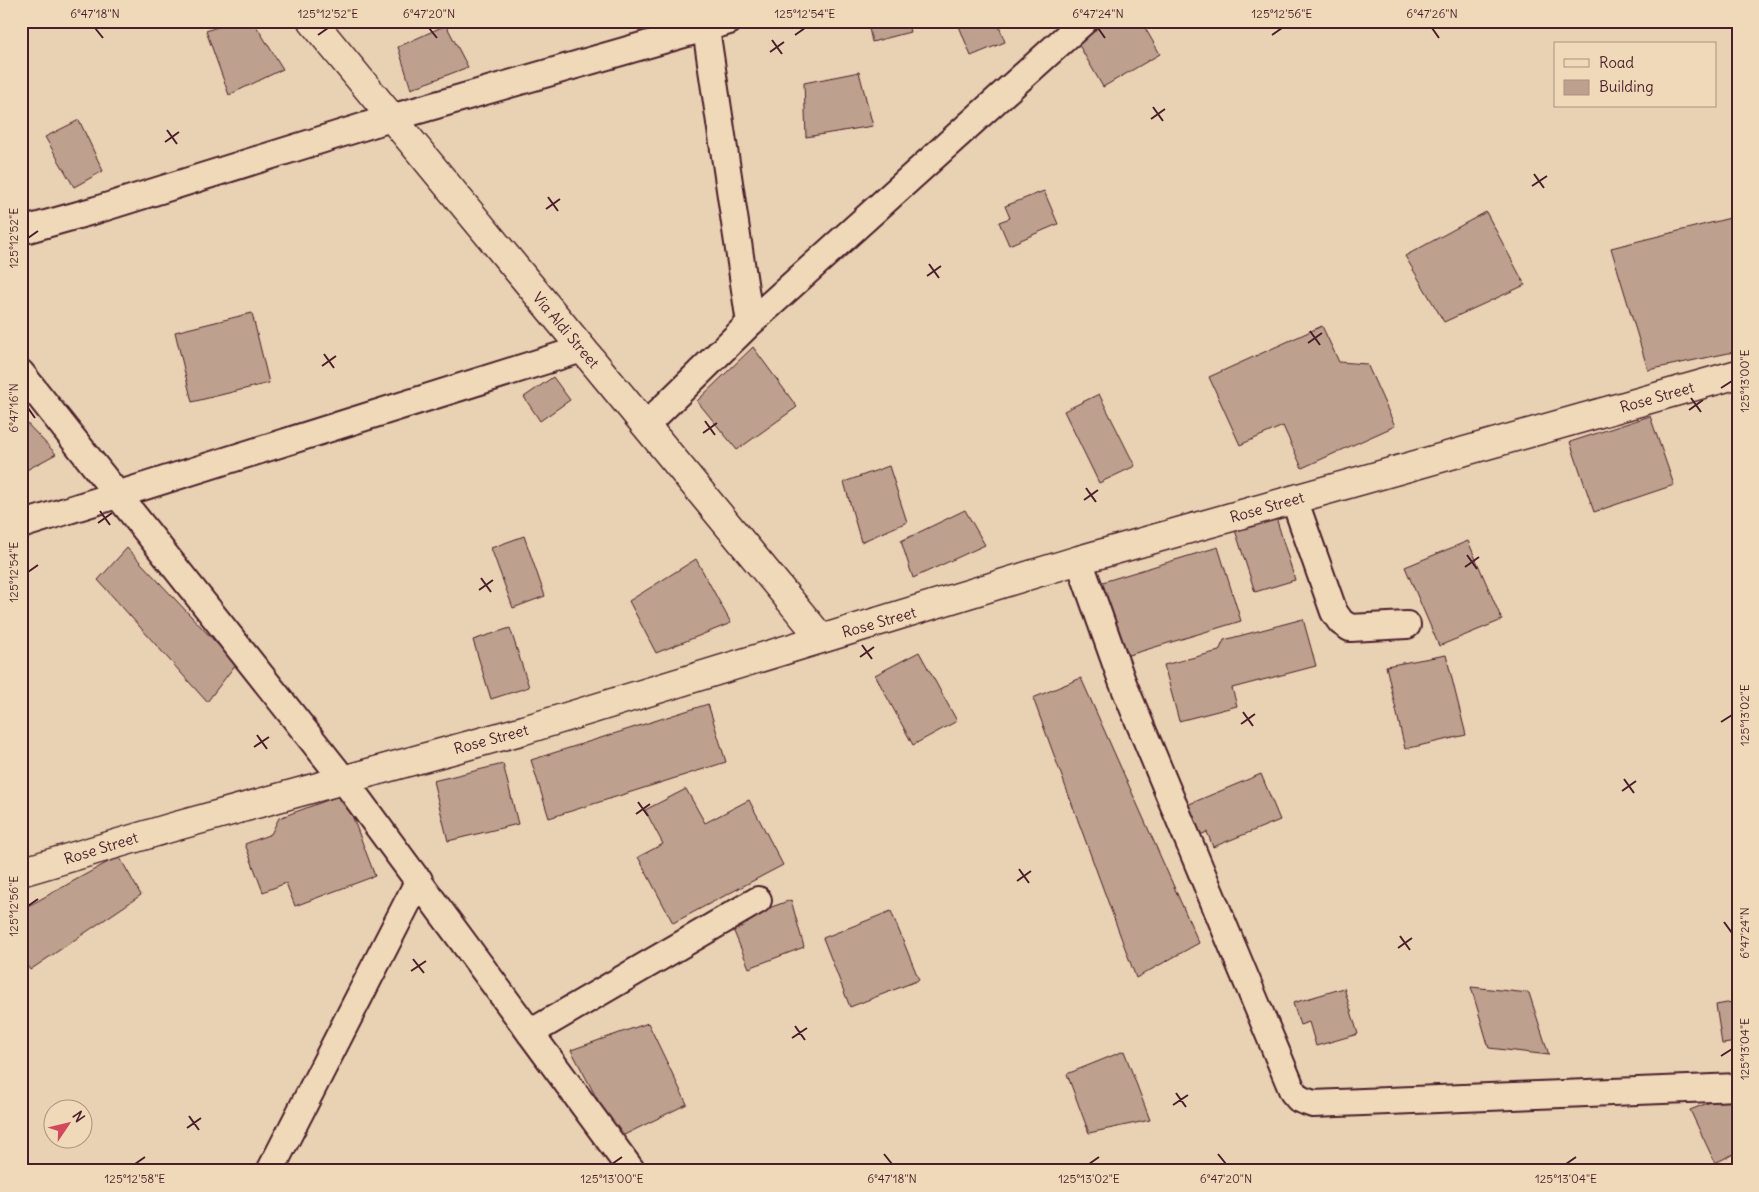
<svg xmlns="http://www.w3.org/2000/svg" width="1759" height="1192" font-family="Delius,sans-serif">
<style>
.building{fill:#bda08d;stroke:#4a1f2b}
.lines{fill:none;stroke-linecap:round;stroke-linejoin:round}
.minor-casing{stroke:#4a1f2b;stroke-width:30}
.tertiary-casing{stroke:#4a1f2b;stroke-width:31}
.minor{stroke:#f0d9b9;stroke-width:26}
.tertiary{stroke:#f0d9b9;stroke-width:28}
.ticks{fill:none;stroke:#4a1f2b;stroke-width:2}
.labels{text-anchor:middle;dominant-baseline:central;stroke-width:4;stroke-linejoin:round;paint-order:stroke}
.street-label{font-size:15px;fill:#4a1f2b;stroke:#f0d9b9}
.neatline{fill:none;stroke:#4a1f2b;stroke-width:2}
.ticks-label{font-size:12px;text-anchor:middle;fill:#4a1f2b}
</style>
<rect width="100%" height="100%" fill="#e9d2b3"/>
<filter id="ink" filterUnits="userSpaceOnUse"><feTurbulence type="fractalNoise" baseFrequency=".02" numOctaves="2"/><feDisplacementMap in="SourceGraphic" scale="10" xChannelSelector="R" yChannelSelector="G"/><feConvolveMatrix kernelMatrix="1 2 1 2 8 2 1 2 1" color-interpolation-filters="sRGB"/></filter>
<g filter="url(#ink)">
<!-- building -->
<path class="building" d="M 234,21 L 253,21 L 283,69 L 229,95 L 206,31 Z
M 876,21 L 907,21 L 910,32 L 872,42 L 869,28 L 878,26 Z
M 957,21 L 997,21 L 1005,42 L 971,56 Z
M 1108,21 L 1141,21 L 1160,54 L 1103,87 L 1076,40 Z
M 446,25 L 468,67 L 411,89 L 398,47 Z
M 859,72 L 873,126 L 806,137 L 804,83 Z
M 79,120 L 103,171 L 74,187 L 45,137 Z
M 1044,191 L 1058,224 L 1009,245 L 999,222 L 1010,218 L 1005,206 Z
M 1486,212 L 1525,285 L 1444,322 L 1405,256 Z
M 1738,216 L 1738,351 L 1648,370 L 1611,248 Z
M 252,313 L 269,383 L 192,402 L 175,332 Z
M 1322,326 L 1339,362 L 1367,364 L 1395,426 L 1302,468 L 1283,426 L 1240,445 L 1209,377 Z
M 753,347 L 797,407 L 737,450 L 697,401 Z
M 553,377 L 570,400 L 540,421 L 524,397 Z
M 1099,394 L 1135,466 L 1099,483 L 1064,411 Z
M 1650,416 L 1674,485 L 1594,512 L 1570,442 Z
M 21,417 L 56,454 L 21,473 Z
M 889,466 L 907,522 L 861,542 L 844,482 Z
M 965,510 L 985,545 L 913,578 L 901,541 Z
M 1275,514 L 1295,580 L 1255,592 L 1234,527 Z
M 524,536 L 545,596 L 513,608 L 491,548 Z
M 1468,541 L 1502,620 L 1439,646 L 1405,567 Z
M 1218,547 L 1241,621 L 1119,658 L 1096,584 Z
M 127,548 L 236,664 L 207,702 L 98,580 Z
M 696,559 L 731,623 L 656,653 L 629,601 Z
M 1303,619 L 1316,666 L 1232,688 L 1237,706 L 1179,721 L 1164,665 L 1219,651 L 1224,640 Z
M 510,628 L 529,687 L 491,699 L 473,640 Z
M 919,652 L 957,721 L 913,745 L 875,675 Z
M 1446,655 L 1466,735 L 1405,749 L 1386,666 Z
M 1081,678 L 1199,943 L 1136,978 L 1033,698 Z
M 708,704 L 726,762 L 549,818 L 531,760 Z
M 503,764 L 518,824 L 448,841 L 433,781 Z
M 1261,774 L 1280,820 L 1213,847 L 1207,832 L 1200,835 L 1187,805 Z
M 686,789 L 705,823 L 749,800 L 783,865 L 673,923 L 638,857 L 663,844 L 645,810 Z
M 344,794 L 375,876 L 295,906 L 286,883 L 263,892 L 245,844 L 271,834 L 279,818 Z
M 119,856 L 141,895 L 30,970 L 21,957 L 21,910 Z
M 791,900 L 804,947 L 749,968 L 730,922 Z
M 891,911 L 919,980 L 850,1007 L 823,938 Z
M 1471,987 L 1529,993 L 1549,1055 L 1489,1048 Z
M 1344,988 L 1358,1034 L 1316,1046 L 1309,1022 L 1300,1025 L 1293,1003 Z
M 1738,1001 L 1738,1042 L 1722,1044 L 1716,1005 Z
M 648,1023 L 687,1104 L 618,1138 L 571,1050 Z
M 1124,1051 L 1150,1120 L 1089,1133 L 1067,1074 Z
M 1733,1093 L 1738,1104 L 1738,1152 L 1715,1163 L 1690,1110 Z"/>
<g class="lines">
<defs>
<path id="minor" d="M 706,29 L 750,323
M 21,231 L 96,210 L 391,118 L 729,21
M 21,373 L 343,779 L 632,1171
M 646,425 L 750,323 L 1084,21
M 1294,499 L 1334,612 L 1341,622 L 1350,628 L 1407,625
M 21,525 L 582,349
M 1079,560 L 1122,681 L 1293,1092 L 1299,1099 L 1313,1104 L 1738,1087
M 530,1033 L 758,900
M 270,1171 L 419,880"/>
<path id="tertiary" d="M 312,21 L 821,638
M 21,872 L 173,827 L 524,730 L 1079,560 L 1738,374"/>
</defs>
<!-- minor casing -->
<use href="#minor" class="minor-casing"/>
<!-- tertiary casing -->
<use href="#tertiary" class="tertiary-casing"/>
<!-- minor -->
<use href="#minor" class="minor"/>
<!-- tertiary -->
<use href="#tertiary" class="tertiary"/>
</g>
</g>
<!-- ticks -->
<path class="ticks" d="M 95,28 L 103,38M 429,28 L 437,38M 1098,28 L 1105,38M 1432,28 L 1439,38M 318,35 L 328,28M 795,35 L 805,28M 1272,35 L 1282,28M 772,40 L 782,54M 770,52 L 784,42M 1153,107 L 1163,121M 1151,119 L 1165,109M 167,130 L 177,144M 165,142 L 179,132M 1534,174 L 1544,188M 1532,186 L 1547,176M 548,197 L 558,211M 546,209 L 560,199M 28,238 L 38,231M 929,264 L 939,278M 927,276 L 941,266M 1310,331 L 1320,345M 1308,343 L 1322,333M 324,354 L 334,368M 322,366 L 336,356M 1721,388 L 1732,381M 1691,398 L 1701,412M 28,408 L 35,418M 1689,410 L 1703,400M 705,421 L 715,435M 703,433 L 717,423M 1086,488 L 1096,502M 1084,500 L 1098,490M 100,511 L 110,525M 98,523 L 112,513M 1467,555 L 1477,569M 1465,567 L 1479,557M 28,572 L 38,565M 481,578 L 491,592M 479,590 L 493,580M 862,645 L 872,659M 860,657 L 874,647M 1243,712 L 1253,726M 1721,722 L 1732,715M 1241,724 L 1255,714M 257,735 L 267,749M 254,747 L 269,737M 1624,779 L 1634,793M 1622,791 L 1636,781M 638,802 L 648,816M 636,814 L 650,804M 1019,869 L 1029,883M 1017,881 L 1031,871M 28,906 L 38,899M 1724,922 L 1732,933M 1400,936 L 1410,950M 1398,948 L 1412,938M 413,959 L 424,973M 411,971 L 426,961M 795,1026 L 805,1040M 792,1038 L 807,1028M 1721,1056 L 1732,1049M 1176,1093 L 1186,1107M 1173,1105 L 1188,1095M 189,1116 L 199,1130M 187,1128 L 201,1118M 884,1154 L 892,1164M 1218,1154 L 1226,1164M 135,1164 L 145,1157M 612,1164 L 622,1157M 1089,1164 L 1099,1157M 1566,1164 L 1576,1157"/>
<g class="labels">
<!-- street labels -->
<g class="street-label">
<text transform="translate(566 330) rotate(50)">Via Aldi Street</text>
<text transform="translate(1657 397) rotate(-16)">Rose Street</text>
<text transform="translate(1267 507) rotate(-16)">Rose Street</text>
<text transform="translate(879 622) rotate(-16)">Rose Street</text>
<text transform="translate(491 739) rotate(-15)">Rose Street</text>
<text transform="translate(101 848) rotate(-17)">Rose Street</text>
</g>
</g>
<!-- margin -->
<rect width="1759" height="1192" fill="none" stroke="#f0d9b9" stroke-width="55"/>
<!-- legend -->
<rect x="1554" y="42" width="162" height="65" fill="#f0d9b9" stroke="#ae8f80"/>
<rect x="1564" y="59" width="25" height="8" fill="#f0d9b9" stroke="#ae8f80"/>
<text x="1599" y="68" font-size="15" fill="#4a1f2b">Road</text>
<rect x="1564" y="80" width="25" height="15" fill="#bda08d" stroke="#ae8f80"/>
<text x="1599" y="92" font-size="15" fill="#4a1f2b">Building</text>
<!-- north arrow -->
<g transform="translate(68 1124) rotate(55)"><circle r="24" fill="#f0d9b9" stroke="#ae8f80"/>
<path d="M0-4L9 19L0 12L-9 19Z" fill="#d1495b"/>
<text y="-8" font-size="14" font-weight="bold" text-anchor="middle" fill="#4a1f2b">N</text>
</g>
<rect x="28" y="28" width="1704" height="1136" class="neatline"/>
<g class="ticks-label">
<text x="95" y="18">6°47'18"N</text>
<text x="328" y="18">125°12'52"E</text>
<text x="429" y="18">6°47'20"N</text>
<text x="805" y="18">125°12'54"E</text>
<text x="1098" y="18">6°47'24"N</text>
<text x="1282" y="18">125°12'56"E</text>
<text x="1432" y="18">6°47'26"N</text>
<text transform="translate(14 238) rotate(-90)" y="4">125°12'52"E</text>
<text transform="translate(1745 381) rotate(-90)" y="4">125°13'00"E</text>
<text transform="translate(14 408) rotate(-90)" y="4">6°47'16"N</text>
<text transform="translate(14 572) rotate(-90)" y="4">125°12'54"E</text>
<text transform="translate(1745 715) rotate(-90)" y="4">125°13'02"E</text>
<text transform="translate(14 906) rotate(-90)" y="4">125°12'56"E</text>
<text transform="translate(1745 933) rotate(-90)" y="4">6°47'24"N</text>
<text transform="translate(1745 1049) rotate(-90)" y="4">125°13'04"E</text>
<text x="135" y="1183">125°12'58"E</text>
<text x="612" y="1183">125°13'00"E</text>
<text x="892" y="1183">6°47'18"N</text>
<text x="1089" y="1183">125°13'02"E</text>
<text x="1226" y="1183">6°47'20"N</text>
<text x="1566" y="1183">125°13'04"E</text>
</g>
</svg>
